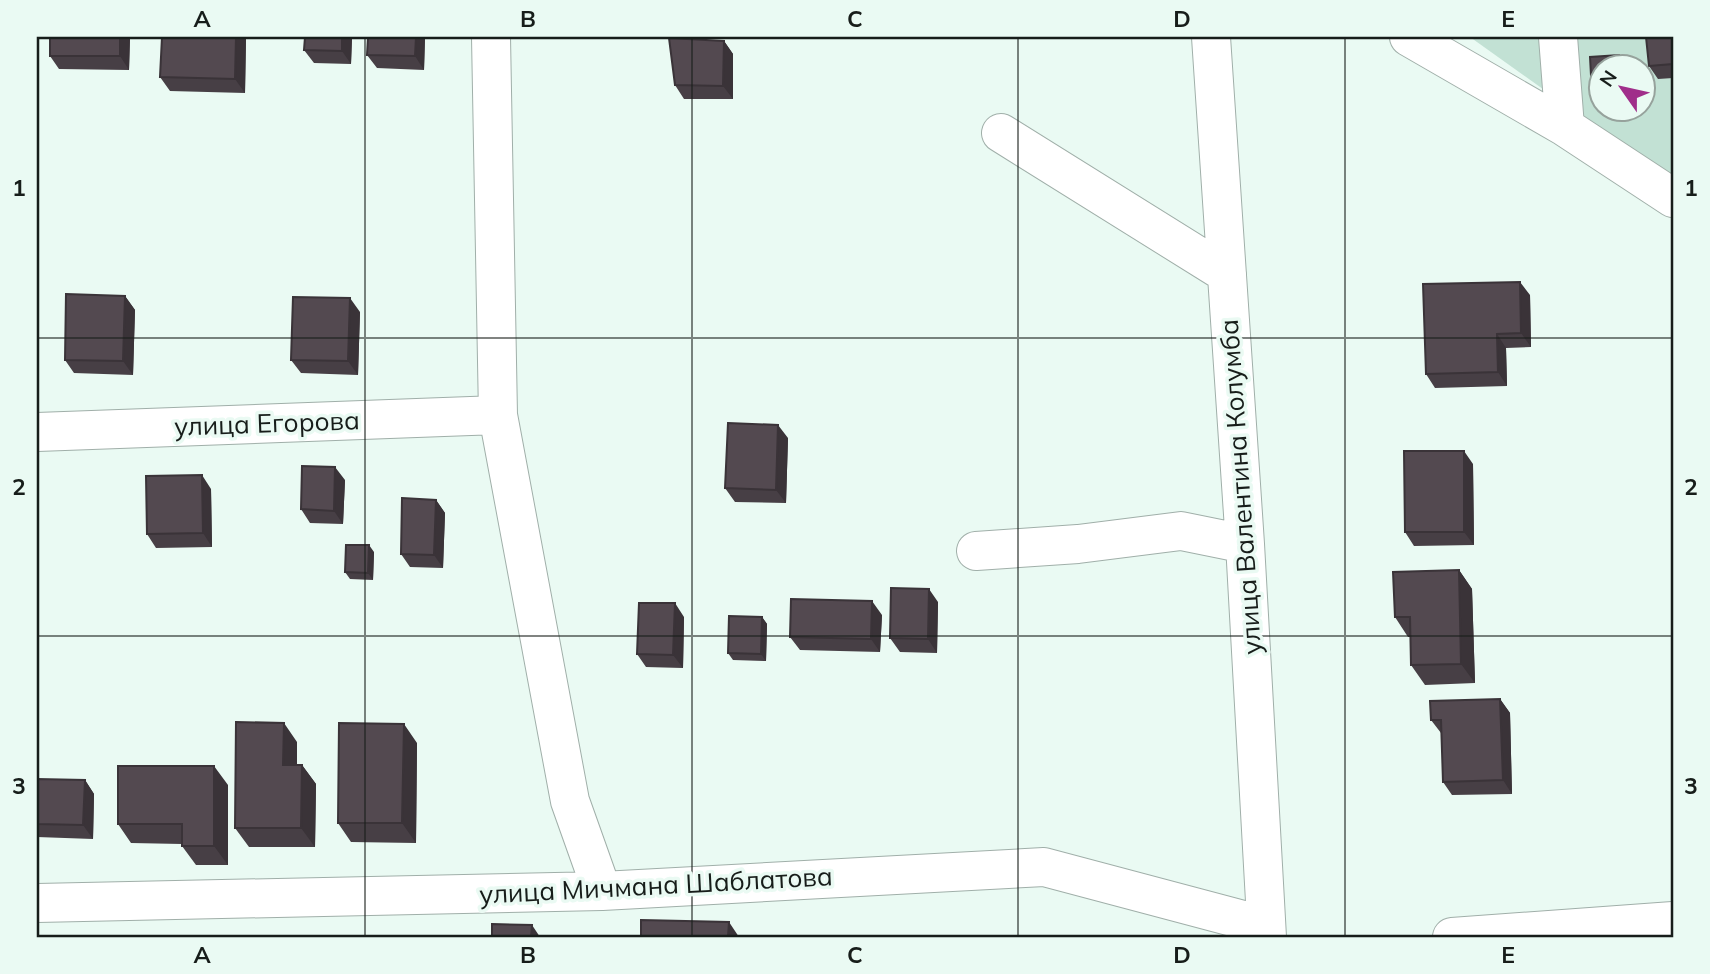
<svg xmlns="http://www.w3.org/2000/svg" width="1710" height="974" font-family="Mulish,sans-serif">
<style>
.green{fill:#c2e1d4;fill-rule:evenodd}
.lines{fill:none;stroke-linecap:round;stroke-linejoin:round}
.minor-casing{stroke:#a0afa9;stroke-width:40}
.minor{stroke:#fff;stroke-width:38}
.wall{fill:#473f45}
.shaded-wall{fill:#3a3338}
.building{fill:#534950;stroke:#3a3338;stroke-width:2}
.grid{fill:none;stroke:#171d1a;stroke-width:2;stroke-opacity:0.55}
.labels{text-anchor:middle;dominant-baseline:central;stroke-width:7;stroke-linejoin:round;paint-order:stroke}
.street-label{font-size:26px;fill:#171d1a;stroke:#eafaf3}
.neatline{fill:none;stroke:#171d1a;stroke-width:2.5}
.grid-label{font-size:23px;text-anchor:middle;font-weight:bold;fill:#171d1a}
</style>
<rect width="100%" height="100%" fill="#eafaf3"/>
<!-- green -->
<path class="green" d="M 1470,37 L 1673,37 L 1673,182 ZM 1602,66 L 1644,66 L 1644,108 L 1602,108 Z"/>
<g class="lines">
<defs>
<path id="minor" d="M 491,37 L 498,415 L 570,801 L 602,891
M 1211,37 L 1245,544 L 1267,937
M 1409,37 L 1565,127 L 1673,198
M 1558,37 L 1565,127
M 1001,133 L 1227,274
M 37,432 L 498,415
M 976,551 L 1078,544 L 1181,531 L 1245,544
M 37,903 L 602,891 L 1044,867 L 1266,926
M 1452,937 L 1673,921"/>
</defs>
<!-- minor casing -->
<use href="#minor" class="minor-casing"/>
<!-- minor -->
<use href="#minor" class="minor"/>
</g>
<!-- wall -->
<path class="wall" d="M 50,37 L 130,37 L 129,70 L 59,69 L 50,56 Z
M 162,37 L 246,37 L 245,93 L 170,91 L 160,77 Z
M 352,37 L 351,64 L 314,63 L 304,50 Z
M 425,37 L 424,70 L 377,68 L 367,55 Z
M 1673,37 L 1673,78 L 1658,79 L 1649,66 Z
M 724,41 L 733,54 L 733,99 L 684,99 L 675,85 Z
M 1619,55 L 1623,62 L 1624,66 L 1601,66 L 1601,101 L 1597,101 L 1592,94 L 1590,57 Z
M 1530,295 L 1531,347 L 1506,348 L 1507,386 L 1435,388 L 1426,374 Z
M 125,296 L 135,310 L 133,375 L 74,373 L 65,360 Z
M 360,312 L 358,375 L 301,373 L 291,360 Z
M 788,438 L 786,503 L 735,502 L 725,488 Z
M 1473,464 L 1474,545 L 1414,546 L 1405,532 Z
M 345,480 L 343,524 L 310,523 L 301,509 Z
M 211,489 L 212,547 L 156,548 L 147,534 Z
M 436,500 L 445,513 L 443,568 L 410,567 L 401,554 Z
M 374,552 L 373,580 L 350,579 L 345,572 Z
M 1459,570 L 1472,589 L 1475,683 L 1425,685 L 1411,665 L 1410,637 L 1408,637 L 1395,617 Z
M 938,602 L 937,653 L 900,652 L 890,638 Z
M 882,615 L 880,652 L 800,650 L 790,637 Z
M 684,617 L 683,668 L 646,667 L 637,654 Z
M 762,617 L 767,624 L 766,661 L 733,660 L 728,653 Z
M 1500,699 L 1510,713 L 1512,794 L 1452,795 L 1443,782 L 1442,733 L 1441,733 L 1431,720 Z
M 297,742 L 297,765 L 302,765 L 316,784 L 315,847 L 249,847 L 235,828 Z
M 417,743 L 416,843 L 351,842 L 338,823 Z
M 37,779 L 85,780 L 94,794 L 93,839 L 37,837 Z
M 228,785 L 228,865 L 196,865 L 182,846 L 182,844 L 131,843 L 118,824 Z"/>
<!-- shaded-wall -->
<path class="shaded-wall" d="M 120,37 L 130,37 L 129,70 L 120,56 Z
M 236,37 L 246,37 L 245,93 L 235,79 Z
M 342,37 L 352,37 L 351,64 L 342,51 Z
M 416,37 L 425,37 L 424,70 L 415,56 Z
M 724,41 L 733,54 L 733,99 L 723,86 Z
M 1619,55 L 1623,62 L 1624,66 L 1619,66 Z
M 1520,282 L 1530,295 L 1531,347 L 1521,333 Z
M 125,296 L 135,310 L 133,375 L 123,361 Z
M 350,298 L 360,312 L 358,375 L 348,361 Z
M 1497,334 L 1506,348 L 1507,386 L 1498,372 Z
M 778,425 L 788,438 L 786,503 L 776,490 Z
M 1464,451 L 1473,464 L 1474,545 L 1464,532 Z
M 335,467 L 345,480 L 343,524 L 334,511 Z
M 202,475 L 211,489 L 212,547 L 203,533 Z
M 436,500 L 445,513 L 443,568 L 434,555 Z
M 369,545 L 374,552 L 373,580 L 368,573 Z
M 1459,570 L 1472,589 L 1475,683 L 1461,664 Z
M 929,589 L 938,602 L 937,653 L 928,639 Z
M 872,601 L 882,615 L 880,652 L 871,639 Z
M 675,603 L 684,617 L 683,668 L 673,655 Z
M 762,617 L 767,624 L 766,661 L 761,654 Z
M 1500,699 L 1510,713 L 1512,794 L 1503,780 Z
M 284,723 L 297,742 L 297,784 L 283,765 Z
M 404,724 L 417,743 L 416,843 L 402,823 Z
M 302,765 L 316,784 L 315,847 L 301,828 Z
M 214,766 L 228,785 L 228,865 L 214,846 Z
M 85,780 L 94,794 L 93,839 L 83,825 Z
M 729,922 L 739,937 L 728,937 Z
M 532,925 L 540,937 L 531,937 Z"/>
<!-- building -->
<path class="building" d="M 50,37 L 120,37 L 120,56 L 50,56 Z
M 162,37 L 236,37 L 235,79 L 160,77 Z
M 305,37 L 342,37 L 342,51 L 304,50 Z
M 368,37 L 416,37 L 415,56 L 367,55 Z
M 1646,37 L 1673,37 L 1673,64 L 1649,66 Z
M 669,38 L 724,41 L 723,86 L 675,85 Z
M 1619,55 L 1619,66 L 1601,66 L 1601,93 L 1592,94 L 1590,57 Z
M 1520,282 L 1521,333 L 1497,334 L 1498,372 L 1426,374 L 1423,284 Z
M 66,294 L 125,296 L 123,361 L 65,360 Z
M 293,297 L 350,298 L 348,361 L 291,360 Z
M 728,423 L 778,425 L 776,490 L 725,488 Z
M 1404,451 L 1464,451 L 1464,532 L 1405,532 Z
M 302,466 L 335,467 L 334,511 L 301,509 Z
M 202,475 L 203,533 L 147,534 L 146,476 Z
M 402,498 L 436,500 L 434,555 L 401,554 Z
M 346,545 L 369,545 L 368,573 L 345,572 Z
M 1459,570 L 1461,664 L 1411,665 L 1410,617 L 1395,617 L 1393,572 Z
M 891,588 L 929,589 L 928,639 L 890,638 Z
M 791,599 L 872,601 L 871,639 L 790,637 Z
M 639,603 L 675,603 L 673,655 L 637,654 Z
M 729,616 L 762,617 L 761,654 L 728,653 Z
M 1500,699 L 1503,780 L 1443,782 L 1441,720 L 1431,720 L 1430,701 Z
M 236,722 L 284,723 L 283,765 L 302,765 L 301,828 L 235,828 Z
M 339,723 L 404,724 L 402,823 L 338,823 Z
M 118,766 L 214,766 L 214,846 L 182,846 L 182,824 L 118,824 Z
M 37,779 L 85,780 L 83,825 L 37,824 Z
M 641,920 L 729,922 L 728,937 L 641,937 Z
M 492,924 L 532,925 L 531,937 L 492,937 Z"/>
<!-- grid -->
<path class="grid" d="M 365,37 L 365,937M 692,37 L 692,937M 1018,37 L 1018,937M 1345,37 L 1345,937M 37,338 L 1673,338M 37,636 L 1673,636"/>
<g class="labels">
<!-- street labels -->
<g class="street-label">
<text transform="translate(267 423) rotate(-2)">улица Егорова</text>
<text transform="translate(1240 487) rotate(-94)">улица Валентина Колумба</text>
<text transform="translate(656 885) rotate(-3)">улица Мичмана Шаблатова</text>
</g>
</g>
<!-- border -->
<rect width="1710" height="974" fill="none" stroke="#eafaf3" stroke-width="77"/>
<!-- north arrow -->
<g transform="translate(1622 88) rotate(304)"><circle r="33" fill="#eafaf3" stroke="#96a29c" stroke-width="2"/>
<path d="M0-5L12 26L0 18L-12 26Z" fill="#a02e8a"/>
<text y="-10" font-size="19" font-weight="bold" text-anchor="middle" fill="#171d1a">N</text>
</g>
<rect x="38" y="38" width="1634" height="898" class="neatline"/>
<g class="grid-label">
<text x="202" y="27">A</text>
<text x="528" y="27">B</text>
<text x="855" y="27">C</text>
<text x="1182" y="27">D</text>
<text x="1508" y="27">E</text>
<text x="19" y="196">1</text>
<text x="1691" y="196">1</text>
<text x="19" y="495">2</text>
<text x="1691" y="495">2</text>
<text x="19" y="794">3</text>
<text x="1691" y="794">3</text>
<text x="202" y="963">A</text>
<text x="528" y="963">B</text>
<text x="855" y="963">C</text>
<text x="1182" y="963">D</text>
<text x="1508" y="963">E</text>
</g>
</svg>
